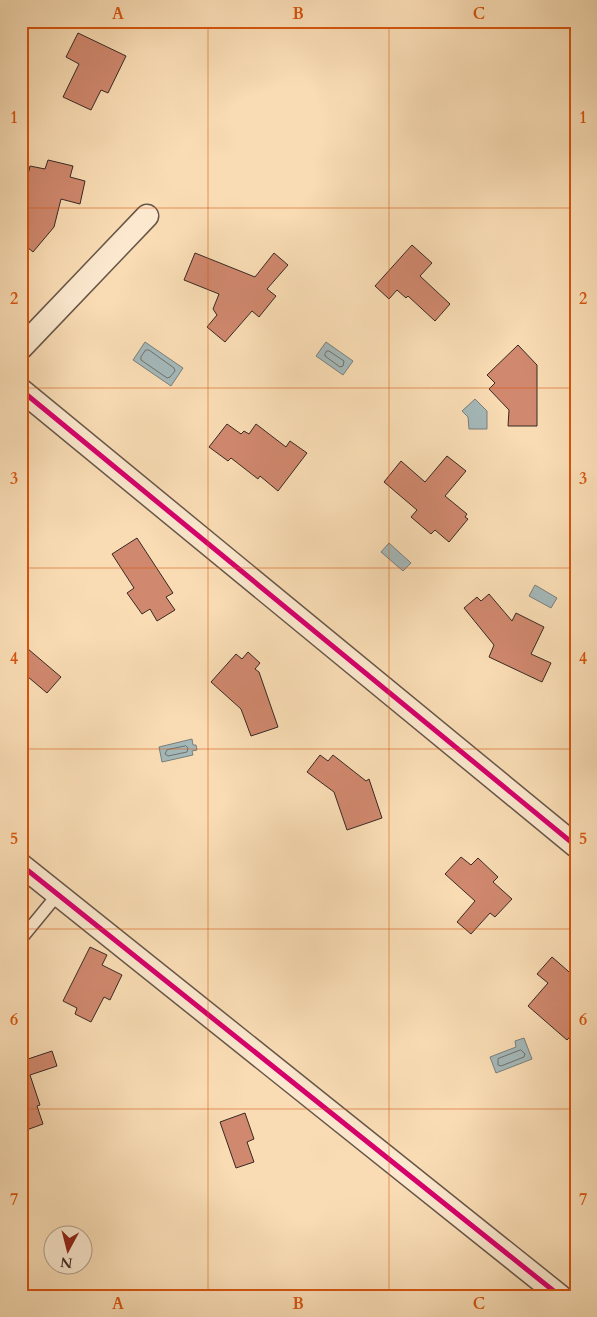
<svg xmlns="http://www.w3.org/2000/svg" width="597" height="1317" font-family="Cardo,serif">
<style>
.water{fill:#a4b8b9;stroke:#787f7d}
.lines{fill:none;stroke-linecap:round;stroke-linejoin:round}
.shore{stroke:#6e716e;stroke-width:1}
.building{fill:#d0886e;stroke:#372a24}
.service-casing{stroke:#685648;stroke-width:14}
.minor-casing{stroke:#685648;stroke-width:25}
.service{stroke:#fbe8ce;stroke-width:11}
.minor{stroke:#fbe8ce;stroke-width:22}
.cycleway-casing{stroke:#fbe8ce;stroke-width:8}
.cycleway{stroke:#d6006c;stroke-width:5}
.grid{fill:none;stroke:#d6540e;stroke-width:1;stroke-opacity:0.55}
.neatline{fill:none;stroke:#d6540e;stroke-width:2}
.grid-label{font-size:16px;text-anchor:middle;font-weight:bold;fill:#d6540e}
</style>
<rect width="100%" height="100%" fill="#f9dcb4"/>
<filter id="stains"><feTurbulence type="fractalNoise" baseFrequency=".004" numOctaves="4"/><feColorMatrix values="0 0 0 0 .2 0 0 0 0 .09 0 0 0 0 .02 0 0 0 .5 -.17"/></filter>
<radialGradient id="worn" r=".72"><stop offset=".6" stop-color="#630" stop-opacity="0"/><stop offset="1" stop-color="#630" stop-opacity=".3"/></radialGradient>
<!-- water -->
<path class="water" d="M 145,342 L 183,368 L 171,386 L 133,360 Z
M 326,342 L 353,361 L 343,375 L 316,356 Z
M 475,399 L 487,411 L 487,429 L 469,429 L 468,417 L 462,411 Z
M 389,543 L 411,563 L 403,571 L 381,552 Z
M 535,585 L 557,598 L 551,608 L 529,596 Z
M 192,739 L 193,745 L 196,745 L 197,750 L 192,751 L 193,755 L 162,762 L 159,747 Z
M 524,1038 L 532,1059 L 496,1073 L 490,1057 L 516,1047 L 515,1041 Z"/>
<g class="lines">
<!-- shore -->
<path class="shore" d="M 146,350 L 149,350 L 174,368 L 175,371 L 170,377 L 167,378 L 141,360 L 141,357 Z
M 327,351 L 329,351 L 344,361 L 343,366 L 340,367 L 325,356 L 325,354 Z
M 186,746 L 188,748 L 187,752 L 168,756 L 165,754 L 167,750 Z
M 521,1050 L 525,1054 L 524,1057 L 501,1066 L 498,1065 L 498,1059 Z"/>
</g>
<!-- building -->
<path class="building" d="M 78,33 L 126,56 L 108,93 L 101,90 L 91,110 L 63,97 L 79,64 L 66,57 Z
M 48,160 L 73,166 L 70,177 L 85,181 L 80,204 L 61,199 L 54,227 L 33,252 L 21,242 L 21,204 L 30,166 L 45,169 Z
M 412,245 L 432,263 L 420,276 L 450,304 L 435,321 L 408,296 L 406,298 L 397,290 L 389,299 L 375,286 Z
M 195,253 L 255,277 L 274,253 L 288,265 L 267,289 L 276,296 L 259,317 L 252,311 L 225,342 L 207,327 L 217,315 L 213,309 L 219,294 L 184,280 Z
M 518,345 L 537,365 L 537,426 L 508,426 L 509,410 L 489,389 L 495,383 L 487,375 Z
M 227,424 L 241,434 L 244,431 L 249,434 L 256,424 L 286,447 L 290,441 L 307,453 L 278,491 L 260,476 L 258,479 L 231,458 L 228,461 L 209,447 Z
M 447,456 L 466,471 L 445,496 L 467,514 L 465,517 L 468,519 L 449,542 L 435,530 L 431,534 L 411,517 L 417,510 L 384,482 L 401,461 L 425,482 Z
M 137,538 L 173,593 L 166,597 L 175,610 L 157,621 L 150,609 L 142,614 L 127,593 L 134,588 L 112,554 Z
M 489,594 L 512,621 L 516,613 L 544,627 L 531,654 L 551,663 L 542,682 L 489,657 L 494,645 L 464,608 L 477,597 L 481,601 Z
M 21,643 L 61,677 L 47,693 L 21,671 Z
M 248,652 L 260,663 L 255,669 L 259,672 L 278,727 L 251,736 L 241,709 L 211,682 L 236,654 L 242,659 Z
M 320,755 L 328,761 L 333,755 L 366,781 L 369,779 L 382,818 L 347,830 L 334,792 L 307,772 Z
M 461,857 L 471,865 L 478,858 L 498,877 L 493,882 L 512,899 L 495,917 L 490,913 L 471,934 L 457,922 L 475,901 L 445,874 Z
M 90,947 L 107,955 L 102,965 L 122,975 L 110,1000 L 104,997 L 91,1022 L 75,1014 L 77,1008 L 63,1001 Z
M 552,957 L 576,978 L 576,1030 L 567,1040 L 528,1006 L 548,983 L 537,974 Z
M 52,1051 L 57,1066 L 30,1075 L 40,1105 L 37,1106 L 43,1124 L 21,1132 L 21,1058 L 24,1058 L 25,1060 Z
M 245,1113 L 254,1139 L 247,1142 L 254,1162 L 236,1168 L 220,1122 Z"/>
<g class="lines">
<defs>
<path id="service" d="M 21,939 L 58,894"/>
<path id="minor" d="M 21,348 L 147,216
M 21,390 L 576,846
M 21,865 L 560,1296"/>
</defs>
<!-- service casing -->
<use href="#service" class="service-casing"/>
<!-- minor casing -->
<use href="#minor" class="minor-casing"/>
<!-- service -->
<use href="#service" class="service"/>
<!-- minor -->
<use href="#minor" class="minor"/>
<defs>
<path id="cycleway" d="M 21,390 L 576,846
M 21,865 L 560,1296"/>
</defs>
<!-- cycleway casing -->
<use href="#cycleway" class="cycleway-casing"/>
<!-- cycleway -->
<use href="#cycleway" class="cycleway"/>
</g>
<!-- grid -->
<path class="grid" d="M 208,21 L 208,1296M 389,21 L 389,1296M 21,208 L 576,208M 21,388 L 576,388M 21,568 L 576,568M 21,749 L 576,749M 21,929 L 576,929M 21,1109 L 576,1109"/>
<!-- margin -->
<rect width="597" height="1317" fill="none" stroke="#f9dcb4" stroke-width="55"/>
<!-- north arrow -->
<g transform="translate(68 1250) rotate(187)"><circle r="24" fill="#fbe8ce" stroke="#ad9c8a"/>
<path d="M0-4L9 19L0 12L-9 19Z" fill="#8f2418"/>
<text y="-8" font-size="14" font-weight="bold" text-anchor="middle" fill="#372a24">N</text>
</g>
<rect x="28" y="28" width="542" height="1262" class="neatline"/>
<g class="grid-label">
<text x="118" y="19">A</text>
<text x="298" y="19">B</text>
<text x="479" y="19">C</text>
<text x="14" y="123">1</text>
<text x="583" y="123">1</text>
<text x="14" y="304">2</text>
<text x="583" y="304">2</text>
<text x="14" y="484">3</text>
<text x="583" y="484">3</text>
<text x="14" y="664">4</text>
<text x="583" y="664">4</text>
<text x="14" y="844">5</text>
<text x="583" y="844">5</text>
<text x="14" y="1025">6</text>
<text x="583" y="1025">6</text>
<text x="14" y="1205">7</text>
<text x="583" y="1205">7</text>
<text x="118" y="1309">A</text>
<text x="298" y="1309">B</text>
<text x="479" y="1309">C</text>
</g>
<rect width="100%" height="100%" filter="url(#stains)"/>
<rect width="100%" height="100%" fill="url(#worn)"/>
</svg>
